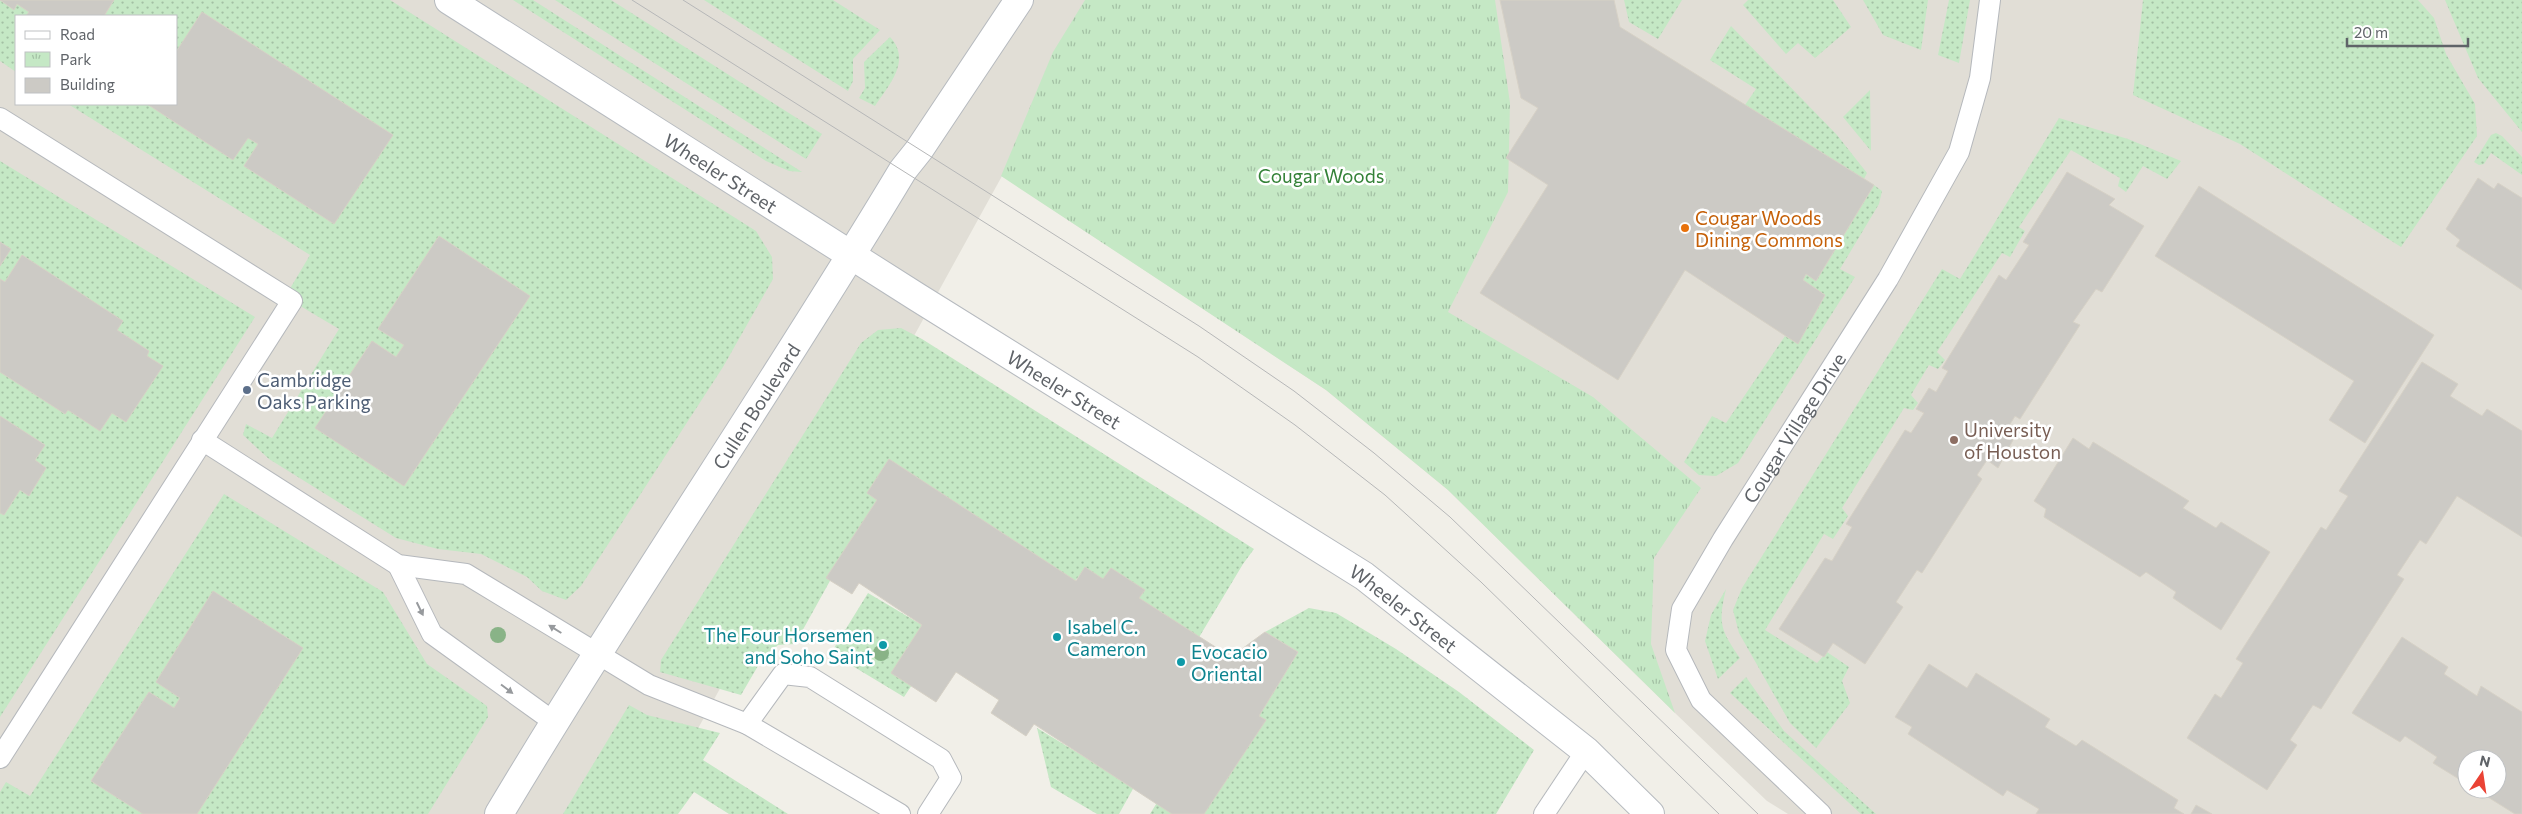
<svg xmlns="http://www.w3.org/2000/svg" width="2522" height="814" font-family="Commissioner,sans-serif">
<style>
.education{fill:#e1ded6;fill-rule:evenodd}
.grass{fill:url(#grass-dots)}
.park{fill:url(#park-tufts)}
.building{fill:#cccac5;stroke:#d6d1c6}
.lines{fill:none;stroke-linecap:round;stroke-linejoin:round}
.lane-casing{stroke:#b5b8bc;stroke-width:22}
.secondary-casing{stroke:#b6babf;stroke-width:30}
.lane{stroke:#fff;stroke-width:20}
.secondary{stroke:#fff;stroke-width:28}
.tram{stroke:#b6b7b8;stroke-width:1}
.tree{fill:#89b387}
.oneway{fill:#979a9d}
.food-dot{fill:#e8710a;stroke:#fff;stroke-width:2}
.service-dot{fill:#5c6f8a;stroke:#fff;stroke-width:2}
.education-dot{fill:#8d6e63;stroke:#fff;stroke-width:2}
.culture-dot{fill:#0f9aa8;stroke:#fff;stroke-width:2}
.labels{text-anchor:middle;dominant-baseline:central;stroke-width:5;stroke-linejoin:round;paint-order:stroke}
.street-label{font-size:19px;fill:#5f6368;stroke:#fff}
.park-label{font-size:19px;fill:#348238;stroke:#fff}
.food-label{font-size:19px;fill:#c56008;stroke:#fff;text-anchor:start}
.service-label{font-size:19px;fill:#4e5e75;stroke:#fff;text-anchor:start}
.education-label{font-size:19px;fill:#785e54;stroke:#fff;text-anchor:start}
.culture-label{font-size:19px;fill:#0d838f;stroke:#fff;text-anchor:start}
</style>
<defs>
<pattern id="grass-dots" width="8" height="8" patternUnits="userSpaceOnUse" patternTransform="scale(1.25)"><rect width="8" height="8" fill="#c5e8c5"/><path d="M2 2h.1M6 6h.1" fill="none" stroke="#a3c0a4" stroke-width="1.8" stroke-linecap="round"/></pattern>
<pattern id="park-tufts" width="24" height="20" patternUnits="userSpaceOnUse" patternTransform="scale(1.25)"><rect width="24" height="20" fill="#c5e8c5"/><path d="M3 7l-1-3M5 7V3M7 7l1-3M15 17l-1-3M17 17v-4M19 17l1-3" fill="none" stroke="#a3c0a4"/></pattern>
</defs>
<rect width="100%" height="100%" fill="#f1efe8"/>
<!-- education -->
<path class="education" d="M 0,0 L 2522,0 L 2522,814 L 1788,814 L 1767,801 L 1675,713 L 1448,490 L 1326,390 L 1002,176 L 651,814 L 0,814 ZM 16,16 L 176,16 L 176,104 L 16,104 ZM 2467,759 L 2497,759 L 2497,789 L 2467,789 Z"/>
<!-- grass -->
<path class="grass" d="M 0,0 L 390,0 L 756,231 L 772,257 L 773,279 L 723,367 L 581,586 L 566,600 L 542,591 L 527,577 L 481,554 L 438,549 L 396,538 L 269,459 L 243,435 L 246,424 L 272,438 L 339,329 L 285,297 L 310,255 L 68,104 L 176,104 L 176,16 L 16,16 L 16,72 L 0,61 Z
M 513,0 L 533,0 L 802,172 L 789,171 L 766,161 Z
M 555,0 L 611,0 L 822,134 L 806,159 Z
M 704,0 L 833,0 L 880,30 L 853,59 L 853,81 L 848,91 Z
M 1624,0 L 1682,0 L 1658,39 L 1629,22 Z
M 1748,0 L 1833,0 L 1851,27 L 1815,58 L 1798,43 L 1786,54 L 1743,5 Z
M 1863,0 L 1928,0 L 1921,50 L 1883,35 Z
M 1949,0 L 1970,0 L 1959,63 L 1938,55 Z
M 2143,0 L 2418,0 L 2434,18 L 2446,54 L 2475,104 L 2477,136 L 2401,247 L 2240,144 L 2133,95 Z
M 2445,0 L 2522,0 L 2522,132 L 2478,78 Z
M 1731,26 L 1837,135 L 1867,173 L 1864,179 L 1745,105 L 1756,89 L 1710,60 Z
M 890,37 C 912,60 889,85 875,106 L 859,98 L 865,88 L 864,62 Z
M 1870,90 L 1871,151 L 1843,117 Z
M 2059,118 L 2128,139 L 2181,161 L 2167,179 L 2143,166 L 2126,192 L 2118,186 L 2120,178 L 2071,150 L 2019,227 L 2025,231 L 2010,257 L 2002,253 L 1937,352 L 1945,360 L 1938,369 L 1929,365 L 1911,395 L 1918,403 L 1913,410 L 1904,408 L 1842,508 L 1848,516 L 1833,539 L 1824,534 L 1765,630 L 1817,663 L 1827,652 L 1849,667 L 1842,681 L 1850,703 L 1816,748 L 1790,723 L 1739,633 L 1733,610 L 1742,588 L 1942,269 L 1960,279 Z
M 2496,133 L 2502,136 L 2522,157 L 2522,175 L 2491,153 L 2484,164 L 2479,165 L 2474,162 L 2491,135 Z
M 0,161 L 255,317 L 0,717 Z
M 1874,185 L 1882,191 L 1879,204 L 1840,269 L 1855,277 L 1738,463 L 1716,476 L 1699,475 L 1684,462 L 1712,416 L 1726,423 L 1785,336 L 1798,343 L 1825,296 L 1803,280 L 1806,274 L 1816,281 Z
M 901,328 L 922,339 L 1254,549 L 1243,564 L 1198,639 L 1085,569 L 1074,582 L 881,500 L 836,570 L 795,644 L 778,645 L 762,659 L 741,695 L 660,672 L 661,660 L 861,343 L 878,330 Z
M 224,494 L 383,592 L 427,664 L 487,706 L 488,717 L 428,814 L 0,814 L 0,792 L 6,782 L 30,796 Z
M 1726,589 C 1718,623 1720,629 1740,658 L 1718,679 L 1705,641 L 1711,615 Z
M 868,593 L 922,625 L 919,632 L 939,644 L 904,697 L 831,653 Z
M 1309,608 L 1336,613 L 1396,649 L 1459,692 L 1534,750 L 1496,814 L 1197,814 L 1298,652 L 1265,632 Z
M 1746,677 L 1784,731 L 1876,814 L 1861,814 L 1730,693 Z
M 629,705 L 647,715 L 720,733 L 703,760 L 788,814 L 729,814 L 694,792 L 678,814 L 563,814 Z
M 1037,728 L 1134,787 L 1119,814 L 1097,814 L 1051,787 Z
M 1158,801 L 1180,814 L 1150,814 Z"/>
<!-- park -->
<path class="park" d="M 1085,0 L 1495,0 L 1510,103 L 1508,192 L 1448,312 L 1593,397 L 1701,488 L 1654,558 L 1651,644 L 1675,713 L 1448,490 L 1326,390 L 1001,176 L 1053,52 Z"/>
<!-- building -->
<path class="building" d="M 0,0 L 114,0 L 104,16 L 26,16 L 29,12 L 17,4 L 14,10 Z
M 1500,0 L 1614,0 L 1620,27 L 1874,185 L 1816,281 L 1806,274 L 1803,280 L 1825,295 L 1798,344 L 1685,270 L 1618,380 L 1480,293 L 1548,185 L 1506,158 L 1538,108 L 1521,98 Z
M 202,12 L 393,135 L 334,224 L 244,166 L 258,144 L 248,138 L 233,160 L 147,104 L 176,104 L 176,52 Z
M 2067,172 L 2115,199 L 2109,205 L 2144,226 L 2102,292 L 2096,289 L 2073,322 L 2080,325 L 2020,419 L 2015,416 L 2004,434 L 2013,440 L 1998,468 L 1987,460 L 1977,475 L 1982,479 L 1922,573 L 1917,570 L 1896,602 L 1903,607 L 1865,664 L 1833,643 L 1824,657 L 1779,629 L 1825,558 L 1832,561 L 1852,527 L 1846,524 L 1905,430 L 1911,433 L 1924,413 L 1916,409 L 1929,388 L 1936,392 L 1948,371 L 1942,368 L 1999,275 L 2006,280 L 2029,245 L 2023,242 Z
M 2478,178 L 2494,189 L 2498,183 L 2522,198 L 2522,290 L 2456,246 L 2460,240 L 2446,229 Z
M 2199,186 L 2434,335 L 2365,443 L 2329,420 L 2354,381 L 2155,256 Z
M 439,236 L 530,296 L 404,486 L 315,428 L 372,341 L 396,357 L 404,345 L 378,329 Z
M 0,242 L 11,249 L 0,266 Z
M 22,255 L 123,321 L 117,330 L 149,351 L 147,356 L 163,366 L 126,422 L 112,413 L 100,431 L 68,410 L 65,414 L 0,372 L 0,279 L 5,282 Z
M 2422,362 L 2458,384 L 2450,396 L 2482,416 L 2487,409 L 2522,431 L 2522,537 L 2457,496 L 2426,544 L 2420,540 L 2397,575 L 2404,579 L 2321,709 L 2313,705 L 2290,740 L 2297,745 L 2267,790 L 2187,738 L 2215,694 L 2221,698 L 2243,663 L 2236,659 L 2321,527 L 2326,530 L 2348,496 L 2339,491 Z
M 0,416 L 45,445 L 35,460 L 46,468 L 29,496 L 20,490 L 4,515 L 0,513 Z
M 2073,438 L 2089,449 L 2093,442 L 2189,501 L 2183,508 L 2216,528 L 2221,522 L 2270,552 L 2221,630 L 2173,598 L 2176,592 L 2146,572 L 2140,577 L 2044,517 L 2046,509 L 2034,501 Z
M 889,459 L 1076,581 L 1085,567 L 1103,579 L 1111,568 L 1145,590 L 1139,598 L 1231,657 L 1265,632 L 1298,652 L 1259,716 L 1266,720 L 1204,814 L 1172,814 L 1034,724 L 1026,736 L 991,713 L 999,700 L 956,672 L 936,702 L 891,673 L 922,625 L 859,583 L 852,594 L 826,578 L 877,500 L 867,493 Z
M 213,591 L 303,648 L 197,814 L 143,814 L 91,781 L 149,692 L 174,708 L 180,698 L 156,682 Z
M 2402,637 L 2448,667 L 2444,674 L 2477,696 L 2481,686 L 2522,712 L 2522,814 L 2515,814 L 2475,789 L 2497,789 L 2497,759 L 2467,759 L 2467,784 L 2433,763 L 2437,757 L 2405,736 L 2400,742 L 2352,713 Z
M 1929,664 L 1967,688 L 1976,673 L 2050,719 L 2045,727 L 2076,746 L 2082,740 L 2178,800 L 2174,808 L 2184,814 L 2036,814 L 2039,809 L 2007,790 L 2003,796 L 1908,734 L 1912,727 L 1895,717 Z
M 2196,805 L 2212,814 L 2191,814 Z"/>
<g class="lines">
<defs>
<g id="lane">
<path d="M 0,118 L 292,301 L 0,758"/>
<path d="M 202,440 L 398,565 L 466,574 L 649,685 L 747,724 L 900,814"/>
<path d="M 398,565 L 432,634 L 554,722"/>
<path d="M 747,724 L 783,674 L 810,677 L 941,759 L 951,778 L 928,814"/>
<path d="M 1544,814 L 1586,751"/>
<path id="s1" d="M 1821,814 L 1701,700 L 1676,650 L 1682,609 L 1723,539 L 1888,279 L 1959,152 L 1980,78 L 1990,0"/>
</g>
<g id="secondary">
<path id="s2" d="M 449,0 L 917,297 L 1364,576 L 1586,751 L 1650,814"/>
<path id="s3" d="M 499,814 C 629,596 773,387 903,170 L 919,150 L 1019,0"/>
</g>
</defs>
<!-- lane casing -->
<use href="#lane" class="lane-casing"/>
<!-- secondary casing -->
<use href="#secondary" class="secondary-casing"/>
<!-- lane -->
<use href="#lane" class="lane"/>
<!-- secondary -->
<use href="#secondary" class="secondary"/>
<!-- tram -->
<path class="tram" d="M 632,0 L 1198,357 L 1295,425 L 1385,495 L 1481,582 L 1719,814
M 683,0 L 1199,326 L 1294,391 L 1374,453 L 1450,517 L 1758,814"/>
</g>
<!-- trees -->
<g class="tree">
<circle cx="498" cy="635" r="8"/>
<circle cx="881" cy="653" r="8"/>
</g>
<!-- one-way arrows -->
<defs><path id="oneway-solid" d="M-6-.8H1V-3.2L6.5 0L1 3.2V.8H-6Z" transform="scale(1.25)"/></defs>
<g class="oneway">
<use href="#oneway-solid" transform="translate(420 609) rotate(64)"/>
<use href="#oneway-solid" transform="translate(555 629) rotate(-148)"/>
<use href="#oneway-solid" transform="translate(507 689) rotate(37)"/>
</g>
<!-- markers -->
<circle class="food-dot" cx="1685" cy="228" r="5"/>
<circle class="service-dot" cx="247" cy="390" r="5"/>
<circle class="education-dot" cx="1954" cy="440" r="5"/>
<g class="culture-dot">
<circle cx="1057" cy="637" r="5"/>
<circle cx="883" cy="645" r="5"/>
<circle cx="1181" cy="662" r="5"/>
</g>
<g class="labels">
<!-- street labels -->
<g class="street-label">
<text stroke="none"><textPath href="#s2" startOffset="322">Wheeler Street</textPath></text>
<text stroke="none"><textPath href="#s2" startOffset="728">Wheeler Street</textPath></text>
<text stroke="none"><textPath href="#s3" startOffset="482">Cullen Boulevard</textPath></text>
<text stroke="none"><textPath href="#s1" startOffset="476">Cougar Village Drive</textPath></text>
<text stroke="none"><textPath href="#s2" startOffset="1132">Wheeler Street</textPath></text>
</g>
<!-- park labels -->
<g class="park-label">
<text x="1321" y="175">Cougar Woods</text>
</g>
<!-- food labels -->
<g class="food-label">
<text x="1695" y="217">Cougar Woods<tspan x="1695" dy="22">Dining Commons</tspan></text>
</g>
<!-- service labels -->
<g class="service-label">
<text x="257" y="379">Cambridge<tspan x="257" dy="22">Oaks Parking</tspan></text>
</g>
<!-- education labels -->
<g class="education-label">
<text x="1964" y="429">University<tspan x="1964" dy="22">of Houston</tspan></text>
</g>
<!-- culture labels -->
<g class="culture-label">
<text x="1067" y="626">Isabel C.<tspan x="1067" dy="22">Cameron</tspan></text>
<text x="873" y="634" text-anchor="end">The Four Horsemen<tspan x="873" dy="22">and Soho Saint</tspan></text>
<text x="1191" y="651">Evocacio<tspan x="1191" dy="22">Oriental</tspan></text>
</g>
</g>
<!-- legend -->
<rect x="15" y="15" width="162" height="90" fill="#ffffff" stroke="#bfc1c3"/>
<rect x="25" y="31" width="25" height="8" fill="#ffffff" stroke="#bfc1c3"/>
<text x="60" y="40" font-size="15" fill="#5f6368">Road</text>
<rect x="25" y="52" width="25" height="15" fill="url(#park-tufts)" stroke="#bfc1c3"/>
<text x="60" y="65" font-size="15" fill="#5f6368">Park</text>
<rect x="25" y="78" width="25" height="15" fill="#cccac5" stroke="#bfc1c3"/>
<text x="60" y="90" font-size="15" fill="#5f6368">Building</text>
<!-- north arrow -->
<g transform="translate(2482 774) rotate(13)"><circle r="24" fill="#ffffff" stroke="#bfc1c3"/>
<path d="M0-4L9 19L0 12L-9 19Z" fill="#ea4335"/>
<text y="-8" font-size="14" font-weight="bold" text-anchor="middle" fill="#5f6368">N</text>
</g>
<!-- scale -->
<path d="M2347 38v8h121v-8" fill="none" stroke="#5f6368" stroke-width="2.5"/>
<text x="2354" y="38" font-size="15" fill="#5f6368" stroke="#ffffff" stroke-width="4" paint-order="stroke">20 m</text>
</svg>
